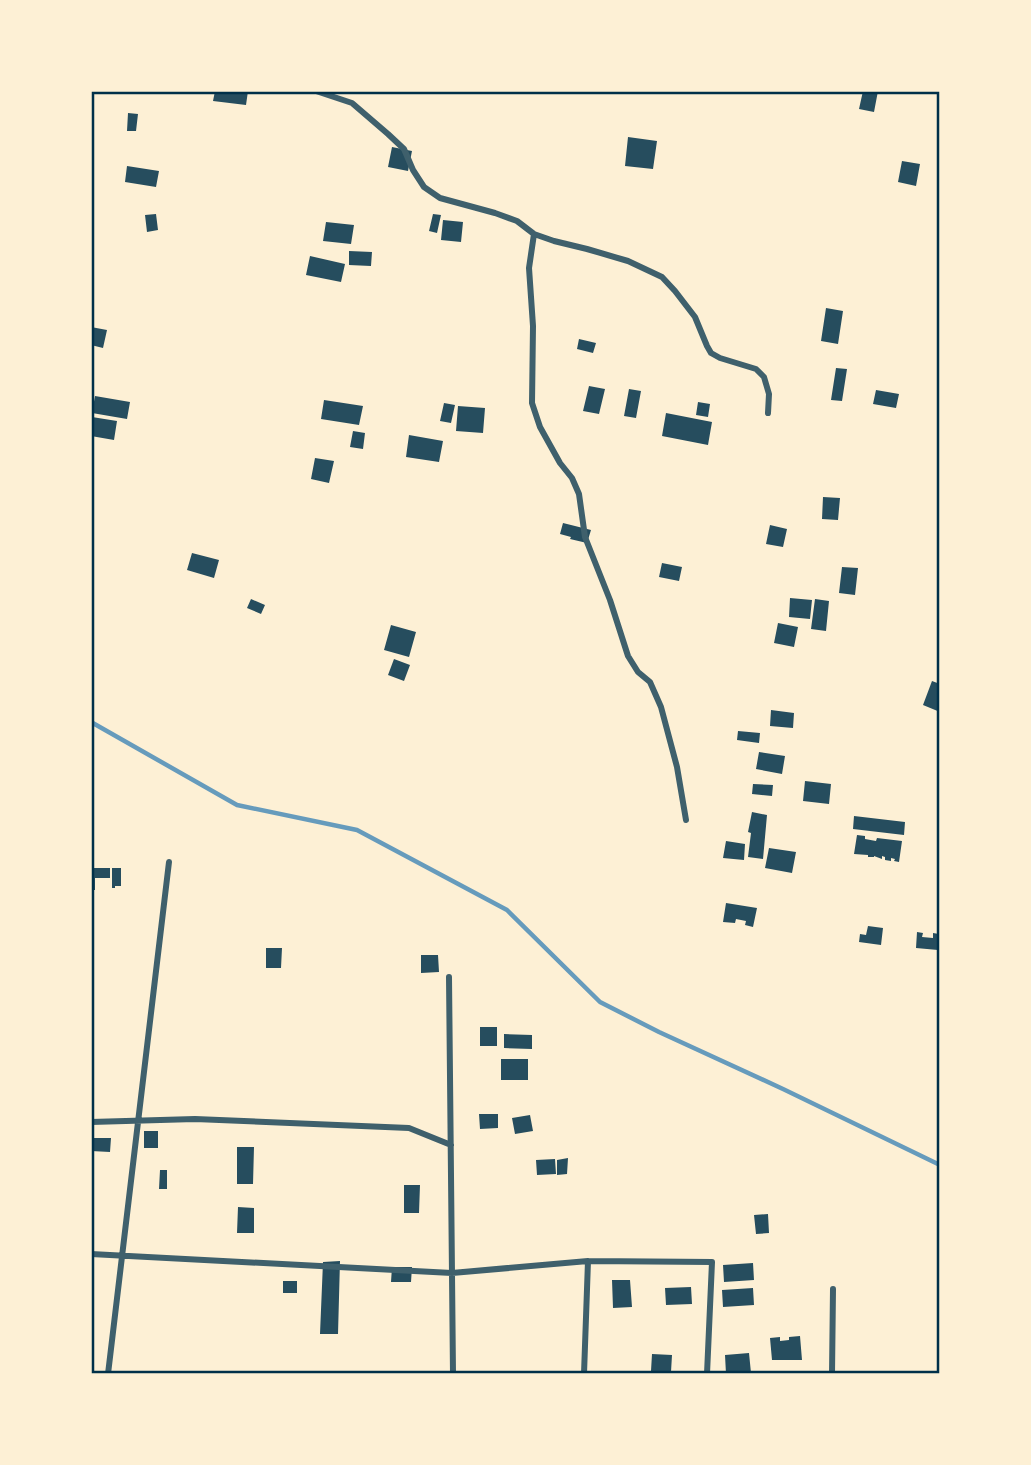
<svg xmlns="http://www.w3.org/2000/svg" width="1031" height="1465" font-family="'Source Sans 3',sans-serif">
<style>
.lines{fill:none;stroke-linecap:round;stroke-linejoin:round}
.stream{stroke:#669bbc;stroke-width:4.5}
.building{fill:#264d5e}
.minor{stroke:#3f606c;stroke-width:6}
.neatline{fill:none;stroke:#003049;stroke-width:2.5}
</style>
<rect width="100%" height="100%" fill="#fdf0d5"/>
<g class="lines">
<!-- stream -->
<path class="stream" d="M 91,722 L 237,805 L 357,830 L 507,910 L 600,1002 L 659,1032 L 783,1089 L 940,1165"/>
</g>
<!-- building -->
<path class="building" d="M 215,91 L 248,91 L 246,105 L 213,101 Z
M 863,91 L 878,91 L 874,112 L 859,109 Z
M 128,113 L 138,114 L 136,131 L 127,131 Z
M 628,137 L 657,141 L 653,169 L 625,166 Z
M 392,147 L 412,151 L 408,171 L 388,167 Z
M 902,161 L 920,164 L 916,186 L 898,182 Z
M 127,166 L 159,171 L 156,187 L 125,182 Z
M 156,214 L 158,230 L 147,232 L 145,215 Z
M 433,214 L 441,215 L 437,233 L 429,231 Z
M 443,220 L 463,222 L 461,242 L 441,240 Z
M 326,222 L 354,225 L 351,244 L 323,241 Z
M 349,251 L 372,252 L 371,266 L 349,265 Z
M 310,256 L 345,264 L 341,282 L 306,275 Z
M 826,308 L 843,311 L 838,344 L 821,341 Z
M 91,327 L 107,330 L 103,348 L 91,345 Z
M 579,339 L 596,343 L 593,353 L 577,349 Z
M 836,368 L 847,369 L 842,401 L 831,400 Z
M 589,386 L 605,389 L 599,414 L 583,411 Z
M 629,389 L 641,391 L 636,418 L 624,416 Z
M 876,390 L 899,394 L 896,408 L 873,404 Z
M 95,396 L 130,402 L 127,419 L 92,413 Z
M 324,400 L 363,406 L 359,425 L 321,419 Z
M 698,402 L 710,404 L 708,417 L 696,415 Z
M 444,403 L 455,405 L 451,423 L 440,421 Z
M 458,406 L 485,408 L 483,433 L 456,431 Z
M 666,413 L 712,422 L 708,445 L 662,436 Z
M 92,417 L 117,421 L 114,440 L 91,436 Z
M 353,431 L 365,433 L 363,449 L 350,447 Z
M 409,435 L 443,441 L 439,462 L 406,457 Z
M 315,458 L 334,461 L 329,483 L 311,479 Z
M 823,497 L 840,498 L 838,520 L 822,519 Z
M 563,523 L 591,530 L 587,543 L 570,539 L 571,537 L 560,534 Z
M 770,525 L 787,529 L 783,547 L 766,544 Z
M 192,553 L 219,560 L 214,578 L 187,570 Z
M 662,563 L 682,567 L 679,581 L 659,577 Z
M 842,567 L 858,568 L 855,595 L 839,593 Z
M 790,598 L 812,600 L 810,619 L 789,617 Z
M 251,599 L 265,605 L 261,614 L 247,608 Z
M 815,599 L 829,601 L 826,631 L 811,629 Z
M 778,623 L 798,627 L 794,647 L 774,643 Z
M 391,625 L 416,632 L 409,657 L 384,650 Z
M 394,659 L 410,665 L 404,681 L 388,675 Z
M 932,681 L 940,684 L 940,712 L 923,705 Z
M 771,710 L 794,713 L 793,728 L 770,726 Z
M 738,731 L 760,733 L 759,743 L 737,740 Z
M 759,752 L 785,756 L 782,774 L 756,769 Z
M 805,781 L 831,784 L 829,804 L 803,801 Z
M 753,784 L 773,785 L 772,796 L 752,794 Z
M 752,812 L 767,815 L 763,859 L 748,857 L 751,833 L 748,832 Z
M 854,816 L 905,822 L 904,835 L 853,829 Z
M 857,835 L 865,836 L 865,839 L 876,841 L 877,838 L 902,841 L 899,862 L 894,861 L 895,859 L 891,858 L 891,861 L 885,860 L 885,857 L 882,856 L 882,859 L 874,856 L 874,857 L 868,857 L 868,855 L 854,854 Z
M 726,841 L 745,844 L 744,860 L 723,858 Z
M 769,848 L 796,852 L 792,873 L 765,868 Z
M 91,868 L 110,868 L 110,878 L 95,878 L 95,890 L 91,890 Z
M 112,868 L 121,868 L 121,886 L 115,886 L 115,888 L 112,888 Z
M 726,903 L 757,908 L 753,927 L 745,925 L 746,921 L 736,919 L 735,923 L 723,922 Z
M 868,926 L 883,928 L 881,945 L 859,942 L 860,934 L 866,935 Z
M 917,932 L 923,933 L 922,937 L 933,938 L 933,933 L 939,934 L 938,950 L 916,948 Z
M 266,948 L 282,948 L 281,968 L 266,968 Z
M 421,955 L 438,955 L 439,972 L 421,973 Z
M 480,1027 L 497,1027 L 497,1046 L 480,1046 Z
M 504,1034 L 532,1035 L 532,1049 L 504,1048 Z
M 501,1059 L 528,1059 L 528,1080 L 501,1080 Z
M 479,1114 L 498,1114 L 498,1128 L 480,1129 Z
M 530,1115 L 533,1131 L 515,1134 L 512,1118 Z
M 144,1131 L 158,1131 L 158,1148 L 144,1148 Z
M 91,1138 L 111,1138 L 110,1152 L 91,1151 Z
M 237,1147 L 254,1147 L 253,1184 L 237,1184 Z
M 568,1158 L 567,1174 L 557,1175 L 557,1160 Z
M 555,1159 L 556,1174 L 537,1175 L 536,1160 Z
M 160,1170 L 167,1170 L 167,1189 L 159,1189 Z
M 404,1185 L 420,1185 L 419,1213 L 404,1213 Z
M 238,1207 L 254,1208 L 254,1233 L 237,1233 Z
M 768,1214 L 769,1233 L 756,1234 L 754,1215 Z
M 340,1261 L 338,1334 L 320,1334 L 323,1262 Z
M 753,1263 L 754,1280 L 724,1282 L 723,1265 Z
M 392,1267 L 412,1267 L 411,1282 L 391,1282 Z
M 612,1280 L 630,1280 L 632,1307 L 613,1308 Z
M 283,1281 L 297,1281 L 297,1293 L 283,1293 Z
M 691,1287 L 692,1304 L 666,1305 L 665,1288 Z
M 753,1288 L 754,1305 L 723,1307 L 722,1290 Z
M 800,1336 L 802,1360 L 772,1360 L 770,1338 L 780,1337 L 780,1341 L 789,1340 L 789,1337 Z
M 749,1353 L 751,1373 L 726,1374 L 725,1355 Z
M 652,1354 L 672,1355 L 671,1372 L 661,1371 L 660,1374 L 658,1374 L 658,1371 L 651,1371 Z"/>
<g class="lines">
<!-- minor -->
<path class="minor" d="M 316,91 L 352,103 L 388,134 L 404,149 L 413,170 L 424,187 L 440,198 L 495,213 L 517,221 L 534,234 L 554,241 L 587,249 L 628,261 L 662,277 L 675,291 L 695,317 L 707,346 L 711,353 L 720,358 L 756,369 L 764,377 L 769,394 L 768,413
M 534,234 L 529,268 L 533,326 L 532,403 L 540,427 L 560,463 L 572,478 L 579,494 L 585,537 L 610,600 L 628,656 L 638,672 L 650,682 L 661,707 L 677,767 L 686,820
M 449,977 L 453,1374
M 91,1122 L 195,1119 L 409,1128 L 451,1145
M 91,1254 L 452,1273 L 588,1261 L 712,1262 L 707,1374
M 108,1374 L 169,862
M 584,1374 L 588,1261
M 832,1374 L 833,1289"/>
</g>
<!-- border -->
<rect width="1031" height="1465" fill="none" stroke="#fdf0d5" stroke-width="186"/>
<rect x="93" y="93" width="845" height="1279" class="neatline"/>
</svg>
